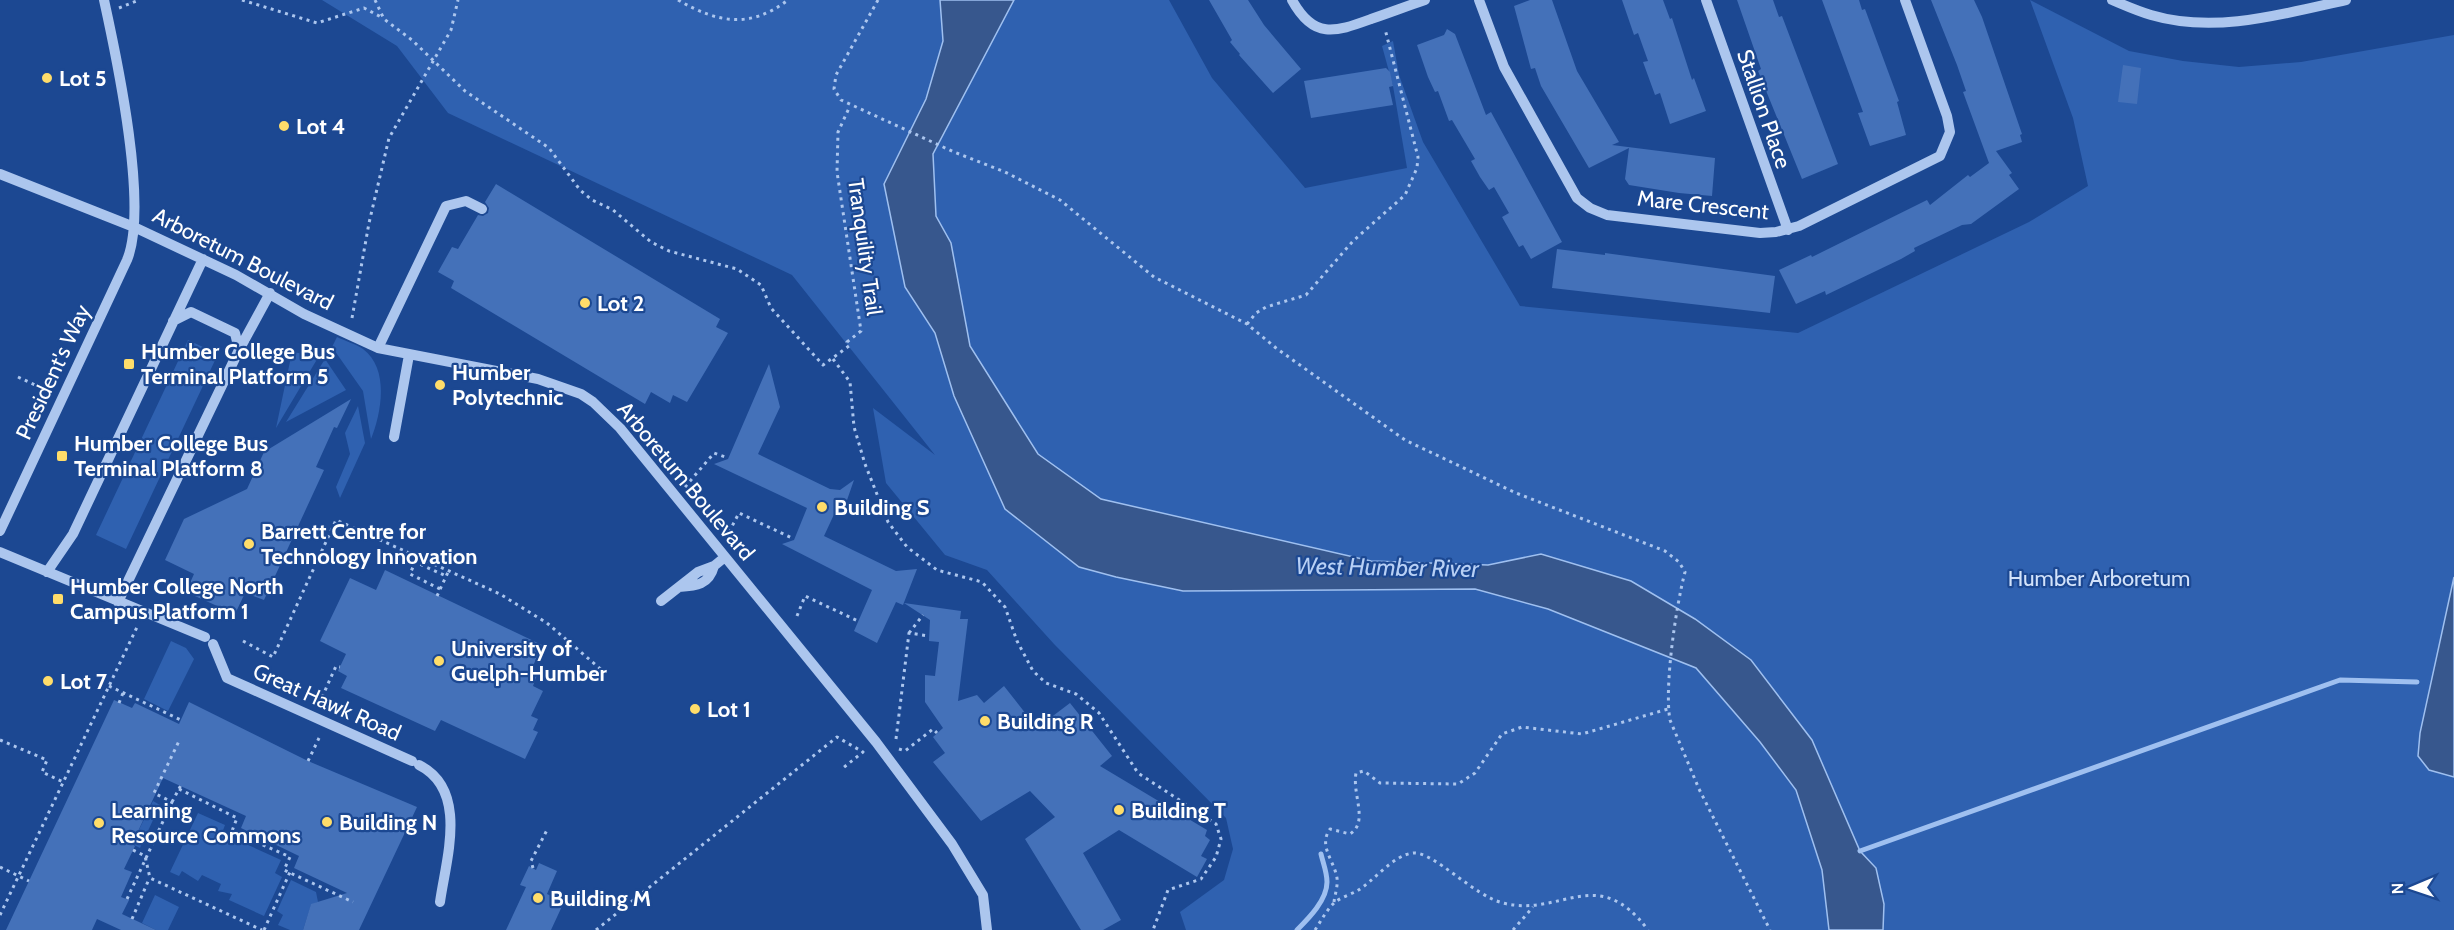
<svg xmlns="http://www.w3.org/2000/svg" width="2454" height="930" font-family="Cabin,sans-serif">
<style>
.green{fill:#2f61b0}
.water{fill:#37578d;stroke:#9fc0f0;stroke-width:1.5}
.lines{fill:none;stroke-linecap:round;stroke-linejoin:round}
.stream{stroke:#9fc0f0;stroke-width:5}
.building{fill:#4471b9}
.path{stroke:#acc6ee;stroke-width:3;stroke-dasharray:3 4.5;stroke-linecap:butt}
.minor{stroke:#acc6ee;stroke-width:10}
.poi-dot{fill:#ffdd6a;stroke:#1c4892;stroke-width:2}
.labels{text-anchor:middle;dominant-baseline:central;stroke-width:4.5;stroke-linejoin:round;paint-order:stroke}
.poi-label{font-size:22px;font-weight:bold;fill:#fff;stroke:#1c4892;text-anchor:start}
.street-label{font-size:22px;fill:#fff;stroke:#1c4892}
.park-label{font-size:22px;fill:#d2e2fa;stroke:#1c4892}
.water-label{font-size:24px;font-style:italic;fill:#b8d0f5;stroke:#1c4892}
</style>
<rect width="100%" height="100%" fill="#1c4892"/>
<!-- green -->
<path class="green" d="M 322,0 L 1169,0 L 1212,78 L 1305,188 L 1407,168 L 1393,86 L 1382,46 L 1393,41 L 1399,75 L 1423,142 L 1520,306 L 1798,333 L 2029,222 L 2088,186 L 2073,118 L 2030,0 L 2129,51 L 2183,61 L 2239,67 L 2301,62 L 2454,35 L 2454,930 L 1186,930 L 1180,912 L 1224,880 L 1233,849 L 1226,818 L 1054,644 L 987,570 L 945,555 L 886,483 L 873,408 L 935,455 L 792,275 L 448,113 L 397,46 Z
M 337,337 C 345,341 356,344 363,349 C 390,369 381,414 371,439 L 363,391 L 332,347 Z
M 188,340 L 218,354 L 126,549 L 96,535 Z
M 292,352 L 319,356 L 276,428 Z
M 325,359 L 346,390 L 286,422 Z
M 358,406 L 365,443 L 340,498 L 336,487 L 350,454 L 345,433 Z
M 171,641 L 186,648 L 194,659 L 168,711 L 144,699 Z
M 153,801 L 160,805 L 140,848 L 132,844 Z
M 198,813 L 225,825 L 222,833 L 281,860 L 275,873 L 282,877 L 264,916 L 229,900 L 232,894 L 218,891 L 221,884 L 202,875 L 198,881 L 182,871 L 179,876 L 170,872 Z
M 291,880 L 316,892 L 318,902 L 311,905 L 303,930 L 290,930 L 278,925 L 283,915 L 277,911 Z
M 155,895 L 179,907 L 168,930 L 156,930 L 142,923 Z"/>
<!-- water -->
<path class="water" d="M 940,0 L 1014,0 L 933,154 L 936,216 L 951,243 L 970,346 L 1038,454 L 1101,499 L 1371,561 L 1488,565 L 1541,554 L 1631,581 L 1695,619 L 1751,660 L 1812,740 L 1860,851 L 1876,868 L 1884,904 L 1883,930 L 1829,930 L 1822,870 L 1796,790 L 1760,742 L 1696,668 L 1548,609 L 1475,589 L 1183,591 L 1116,577 L 1079,567 L 1005,509 L 954,396 L 935,333 L 905,287 L 884,184 L 926,99 L 943,41 Z
M 2454,577 L 2454,777 L 2429,770 L 2418,756 L 2420,733 Z"/>
<g class="lines">
<!-- stream -->
<path class="stream" d="M 1860,851 L 2340,680 L 2417,682
M 1297,930 C 1309,918 1327,900 1327,882 C 1327,872 1323,863 1321,854"/>
</g>
<!-- building -->
<path class="building" d="M 1209,0 L 1248,0 L 1264,25 L 1301,69 L 1273,93 L 1239,55 L 1240,54 L 1230,42 L 1232,40 Z
M 1530,0 L 1552,0 L 1577,71 L 1619,142 L 1612,145 L 1715,158 L 1712,196 L 1679,193 L 1629,185 L 1625,179 L 1629,148 L 1589,168 L 1541,86 L 1535,68 L 1531,69 L 1514,6 Z
M 1622,0 L 1663,0 L 1670,19 L 1672,18 L 1692,80 L 1694,78 L 1706,111 L 1670,124 L 1660,93 L 1655,95 L 1643,62 L 1648,61 L 1638,33 L 1634,35 Z
M 1737,0 L 1773,0 L 1779,17 L 1782,16 L 1838,164 L 1802,179 L 1758,71 L 1761,69 Z
M 1822,0 L 1859,0 L 1862,10 L 1865,9 L 1899,101 L 1897,102 L 1906,135 L 1870,146 L 1858,113 L 1863,112 Z
M 1931,0 L 1974,0 L 1982,17 L 2022,134 L 2020,135 L 2022,142 L 1996,151 L 2012,173 L 2009,175 L 2019,189 L 1971,224 L 1962,225 L 1914,248 L 1915,251 L 1901,259 L 1826,295 L 1825,291 L 1796,304 L 1779,270 L 1811,255 L 1812,257 L 1927,200 L 1930,205 L 1968,175 L 1970,177 L 1989,163 L 1963,92 L 1966,91 L 1957,65 Z
M 1447,29 L 1455,34 L 1486,115 L 1491,112 L 1562,242 L 1531,259 L 1523,245 L 1519,247 L 1502,217 L 1509,213 L 1494,187 L 1489,190 L 1480,177 L 1471,161 L 1475,159 L 1452,120 L 1449,121 L 1438,91 L 1435,92 L 1428,77 L 1417,45 L 1444,35 Z
M 2123,65 L 2141,68 L 2137,104 L 2118,102 Z
M 1386,68 L 1390,72 L 1393,86 L 1389,87 L 1393,105 L 1311,118 L 1304,81 Z
M 496,184 L 720,319 L 716,327 L 728,333 L 687,402 L 673,395 L 670,403 L 651,392 L 645,404 L 451,288 L 454,281 L 438,272 L 452,247 L 458,249 L 478,215 L 483,216 L 488,213 L 489,208 L 485,202 Z
M 1557,249 L 1605,255 L 1605,253 L 1775,276 L 1770,313 L 1552,288 Z
M 769,364 L 780,407 L 758,454 L 830,489 L 840,490 L 854,480 L 846,503 L 837,508 L 824,536 L 896,571 L 917,569 L 903,605 L 896,602 L 877,643 L 854,631 L 872,590 L 782,544 L 794,540 L 807,508 L 714,464 L 728,459 Z
M 351,399 L 337,428 L 334,427 L 316,467 L 324,470 L 264,600 L 245,593 L 235,614 L 186,592 L 194,574 L 165,560 L 184,519 L 247,489 L 264,452 Z
M 385,570 L 542,645 L 530,673 L 537,675 L 533,686 L 543,691 L 531,716 L 538,719 L 533,730 L 538,732 L 525,759 L 441,720 L 435,731 L 341,688 L 347,676 L 338,671 L 346,654 L 320,641 L 350,578 L 376,590 Z
M 904,603 L 961,611 L 960,619 L 968,619 L 958,701 L 977,695 L 984,703 L 1004,686 L 1037,728 L 1070,703 L 1112,756 L 1100,766 L 1207,830 L 1205,836 L 1210,840 L 1201,856 L 1207,859 L 1197,877 L 1119,830 L 1083,853 L 1121,920 L 1103,930 L 1081,930 L 1025,839 L 1055,817 L 1030,791 L 981,821 L 933,762 L 945,753 L 933,737 L 943,728 L 925,702 L 925,675 L 935,676 L 939,642 L 929,641 L 930,620 Z
M 114,700 L 132,708 L 135,703 L 179,724 L 189,702 L 308,761 L 417,807 L 359,930 L 303,930 L 311,904 L 347,893 L 294,868 L 299,856 L 241,828 L 246,816 L 163,778 L 132,844 L 135,846 L 124,869 L 132,872 L 121,897 L 129,900 L 122,914 L 156,930 L 121,930 L 97,919 L 92,930 L 6,930 Z
M 539,863 L 557,871 L 547,894 L 564,902 L 551,930 L 506,930 L 526,887 L 520,885 L 529,866 L 536,870 Z"/>
<g class="lines">
<!-- path -->
<path class="path" d="M 242,0 L 317,23 L 364,8 L 383,18
M 375,0 L 384,19 L 412,40 L 465,91 L 549,148 L 580,190 L 592,200 L 613,210 L 651,242 L 669,251 L 737,269 L 761,285 L 771,308 L 823,365 L 849,346 L 847,342 L 861,331 L 837,172 L 838,132 L 850,106
M 678,0 C 718,23 750,29 788,0
M 878,0 L 836,75 L 834,89 L 841,100 L 954,152 L 1005,172 L 1060,200 L 1154,277 L 1247,324 L 1276,348 L 1405,440 L 1516,493 L 1665,551 L 1679,562 L 1685,572 C 1676,606 1664,687 1670,720 L 1699,789 L 1770,930
M 119,8 L 139,0
M 352,318 L 369,223 L 389,138 L 451,30 L 458,0
M 1247,324 L 1256,313 L 1266,307 L 1306,295 L 1353,241 L 1405,195 L 1417,168 L 1418,157 L 1385,29
M 833,359 L 850,382 L 854,427 L 865,464 L 888,522 L 907,547 L 937,570 L 982,582 L 1005,607 L 1017,641 L 1033,671 L 1046,683 L 1076,694 L 1099,713 L 1138,773 L 1216,824 L 1221,839 L 1216,857 L 1201,879 L 1168,890 L 1153,930
M 18,377 L 48,391
M 685,487 L 714,453 L 728,458
M 729,532 L 739,513 L 794,539
M 440,589 L 410,574 L 415,562 L 446,576
M 437,596 L 449,570
M 797,616 L 805,596 L 858,621
M 909,633 L 923,615
M 243,641 L 273,657 L 336,520 L 500,594 L 547,623 L 604,672
M 109,686 L 181,720
M 119,703 L 123,693
M 319,704 L 336,666 L 340,667
M 896,739 L 909,633 L 929,636
M 0,740 L 47,760 L 42,772 L 63,782
M 899,749 L 905,751 L 933,729 L 937,733
M 308,761 L 320,736
M 179,789 L 237,818 L 232,831 L 290,857 L 284,870 L 353,902
M 172,802 L 181,785
M 133,850 L 145,856 L 150,878 L 262,930
M 0,867 L 29,881
M 533,868 L 531,861 L 547,830
M 127,899 L 172,802 L 154,793 L 179,741
M 1334,902 C 1335,894 1338,886 1337,878 C 1334,860 1318,846 1330,829 L 1350,834 C 1369,822 1352,795 1356,773 L 1364,771 L 1380,783 L 1458,784 L 1475,773 L 1502,734 L 1522,727 L 1582,734 L 1668,709
M 0,915 L 138,625
M 132,919 L 149,879
M 264,930 L 290,872
M 596,930 L 837,737 L 863,752 L 843,768
M 1315,930 C 1321,921 1326,911 1333,904 C 1339,898 1349,895 1357,891 C 1374,881 1393,855 1413,853 C 1433,851 1474,896 1503,903 C 1561,918 1597,862 1648,930
M 1513,930 L 1533,907"/>
<!-- minor -->
<path class="minor" d="M 1292,0 C 1314,40 1335,32 1371,19 C 1389,13 1407,6 1425,0
M 1479,0 L 1504,67 L 1577,198 L 1590,208 L 1607,215 L 1760,233 L 1776,232 L 1799,226 L 1940,156 L 1950,132 L 1947,116 L 1905,0
M 1706,0 L 1788,230
M 2112,0 C 2124,5 2137,11 2151,15 C 2215,34 2283,14 2346,0
M 0,174 L 134,227 L 236,275 L 304,314 L 378,348 L 538,379 L 581,394 L 593,402 L 620,428 L 876,742 L 952,844 L 983,895 L 987,930
M 173,321 L 191,312 L 235,333 L 239,350
M 378,348 L 446,206 L 466,201 L 482,209
M 394,437 L 409,355
M 0,531 L 127,260 C 149,207 117,59 104,0
M 0,552 L 205,637
M 47,572 L 73,534 L 203,259
M 679,587 C 696,586 709,585 714,566
M 661,601 L 698,572 L 714,566 L 725,557
M 118,602 L 239,350 L 270,293
M 213,644 L 227,678 L 412,761
M 419,765 C 469,790 446,859 440,902"/>
</g>
<!-- markers -->
<g class="poi-dot">
<circle cx="47" cy="78" r="6"/>
<circle cx="284" cy="126" r="6"/>
<circle cx="585" cy="303" r="6"/>
<rect x="123" y="358" width="12" height="12" rx="3"/>
<circle cx="440" cy="385" r="6"/>
<rect x="56" y="450" width="12" height="12" rx="3"/>
<circle cx="822" cy="507" r="6"/>
<circle cx="249" cy="544" r="6"/>
<rect x="52" y="593" width="12" height="12" rx="3"/>
<circle cx="439" cy="661" r="6"/>
<circle cx="48" cy="681" r="6"/>
<circle cx="695" cy="709" r="6"/>
<circle cx="985" cy="721" r="6"/>
<circle cx="1119" cy="810" r="6"/>
<circle cx="327" cy="822" r="6"/>
<circle cx="99" cy="823" r="6"/>
<circle cx="538" cy="898" r="6"/>
</g>
<g class="labels">
<!-- poi labels -->
<g class="poi-label">
<text x="59" y="78">Lot 5</text>
<text x="296" y="126">Lot 4</text>
<text x="597" y="303">Lot 2</text>
<text x="141" y="351">Humber College Bus<tspan x="141" dy="25">Terminal Platform 5</tspan></text>
<text x="452" y="372">Humber<tspan x="452" dy="25">Polytechnic</tspan></text>
<text x="74" y="443">Humber College Bus<tspan x="74" dy="25">Terminal Platform 8</tspan></text>
<text x="834" y="507">Building S</text>
<text x="261" y="531">Barrett Centre for<tspan x="261" dy="25">Technology Innovation</tspan></text>
<text x="70" y="586">Humber College North<tspan x="70" dy="25">Campus Platform 1</tspan></text>
<text x="451" y="648">University of<tspan x="451" dy="25">Guelph-Humber</tspan></text>
<text x="60" y="681">Lot 7</text>
<text x="707" y="709">Lot 1</text>
<text x="997" y="721">Building R</text>
<text x="111" y="810">Learning<tspan x="111" dy="25">Resource Commons</tspan></text>
<text x="1131" y="810">Building T</text>
<text x="339" y="822">Building N</text>
<text x="550" y="898">Building M</text>
</g>
<!-- street labels -->
<g class="street-label">
<text transform="translate(1764 109) rotate(71)">Stallion Place</text>
<text transform="translate(1703 205) rotate(6)">Mare Crescent</text>
<text transform="translate(865 247) rotate(82)">Tranquility Trail</text>
<text transform="translate(243 259) rotate(27)">Arboretum Boulevard</text>
<text transform="translate(53 372) rotate(-65)">President's Way</text>
<text transform="translate(686 481) rotate(50)">Arboretum Boulevard</text>
<text transform="translate(327 702) rotate(24)">Great Hawk Road</text>
</g>
<!-- park labels -->
<g class="park-label">
<text x="2099" y="578">Humber Arboretum</text>
</g>
<!-- water labels -->
<g class="water-label">
<text transform="translate(1387 567) rotate(1)">West Humber River</text>
</g>
</g>
<!-- north arrow -->
<g transform="translate(2412 888) rotate(268)" stroke="#1c4892" stroke-width="4.5" paint-order="stroke">
<path d="M0-4.5L10 22L0 15L-10 22Z" fill="#ffffff"/>
<text y="-9" font-size="16" font-weight="bold" text-anchor="middle" fill="#ffffff">N</text>
</g>
</svg>
